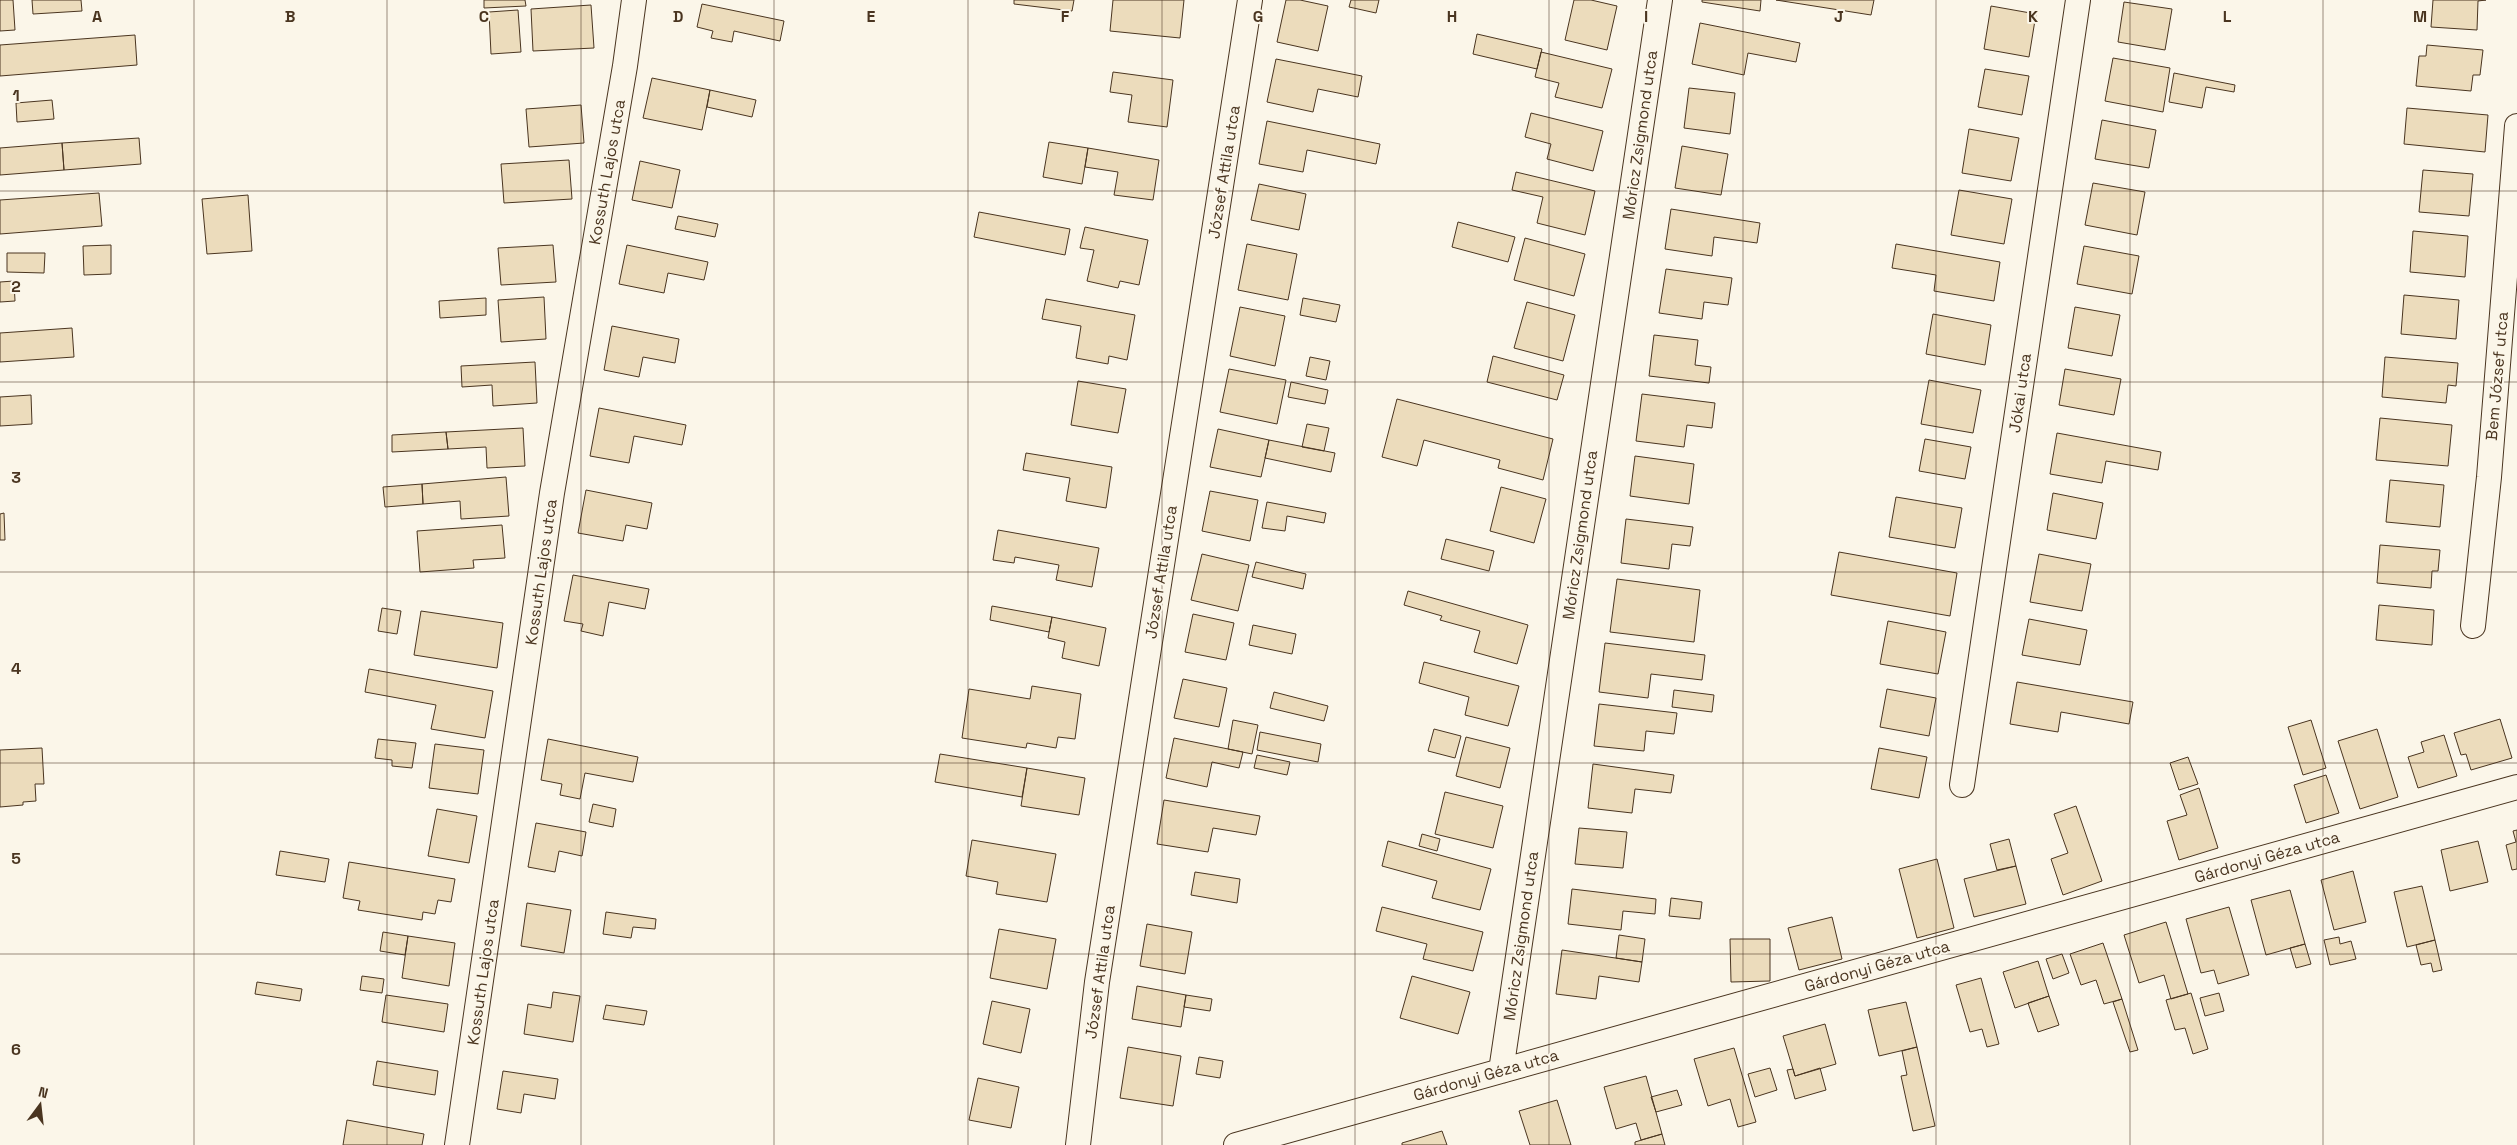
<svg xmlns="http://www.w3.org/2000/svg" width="2517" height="1145" font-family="'Space Grotesk',sans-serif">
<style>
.building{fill:#ecdcbc;stroke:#4a3520}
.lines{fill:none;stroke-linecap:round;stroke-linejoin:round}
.minor-casing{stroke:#4a3520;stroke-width:26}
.minor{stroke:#fbf6e9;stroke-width:24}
.grid{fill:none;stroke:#4a3520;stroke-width:1;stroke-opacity:0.55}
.labels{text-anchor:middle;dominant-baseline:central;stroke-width:4;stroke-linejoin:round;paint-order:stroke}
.street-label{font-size:16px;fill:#4a3520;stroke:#fbf6e9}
.grid-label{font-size:16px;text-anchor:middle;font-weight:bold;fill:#4a3520;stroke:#fbf6e9;stroke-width:4;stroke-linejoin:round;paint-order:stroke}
</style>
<rect width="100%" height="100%" fill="#fbf6e9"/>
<!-- building -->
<path class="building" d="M 0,0 L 13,0 L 15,30 L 0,31 Z
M 32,0 L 81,0 L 82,11 L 33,14 Z
M 484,0 L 525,0 L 526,6 L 484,8 Z
M 1014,0 L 1074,0 L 1072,11 L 1014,4 Z
M 1113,0 L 1184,0 L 1180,38 L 1110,31 Z
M 1286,0 L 1300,0 L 1328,6 L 1318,51 L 1277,42 Z
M 1351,0 L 1379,0 L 1376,13 L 1349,7 Z
M 1574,0 L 1591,0 L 1617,6 L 1607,50 L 1565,40 Z
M 1702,0 L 1761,0 L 1760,11 L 1702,2 Z
M 1776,0 L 1874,0 L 1871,15 Z
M 2433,0 L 2486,0 L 2478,1 L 2477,30 L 2431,27 Z
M 2124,2 L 2172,9 L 2165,50 L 2118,42 Z
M 702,4 L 784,21 L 780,41 L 734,31 L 732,42 L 711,38 L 713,31 L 697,27 Z
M 591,5 L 594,48 L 533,51 L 531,9 Z
M 1991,6 L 2036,14 L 2029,57 L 1984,49 Z
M 518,10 L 521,52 L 491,54 L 489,12 Z
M 1700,23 L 1800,43 L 1796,62 L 1748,53 L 1744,75 L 1692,64 Z
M 1477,34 L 1542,49 L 1537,69 L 1473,54 Z
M 135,35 L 137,65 L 0,76 L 0,45 Z
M 2427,45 L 2483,50 L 2480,75 L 2473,75 L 2471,91 L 2416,86 L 2419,56 L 2426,56 Z
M 1541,52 L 1612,69 L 1602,108 L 1555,97 L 1559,83 L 1535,77 Z
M 2113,58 L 2170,68 L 2163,112 L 2105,101 Z
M 1276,59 L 1362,76 L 1358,97 L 1318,89 L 1313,112 L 1267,102 Z
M 1985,69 L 2029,76 L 2022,115 L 1978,107 Z
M 1113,72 L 1173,80 L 1167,127 L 1128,122 L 1132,95 L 1110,92 Z
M 2174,73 L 2235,85 L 2234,92 L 2206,87 L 2202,108 L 2169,102 Z
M 652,78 L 710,90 L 702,130 L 643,118 Z
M 1689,88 L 1735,93 L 1730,134 L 1684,128 Z
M 710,90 L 756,100 L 752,117 L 707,107 Z
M 52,100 L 54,119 L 17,122 L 16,103 Z
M 581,105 L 584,143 L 529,147 L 526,109 Z
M 2407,108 L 2488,115 L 2485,152 L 2404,144 Z
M 1531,113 L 1603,131 L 1593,171 L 1547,159 L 1551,144 L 1525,137 Z
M 2102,120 L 2156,130 L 2149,168 L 2095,159 Z
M 1267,121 L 1380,144 L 1376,164 L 1307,150 L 1303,172 L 1259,164 Z
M 1969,129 L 2019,138 L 2011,181 L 1962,173 Z
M 139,138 L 141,164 L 64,170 L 62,143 Z
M 1049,142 L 1088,148 L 1082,184 L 1043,177 Z
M 62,143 L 64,170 L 0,175 L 0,148 Z
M 1682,146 L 1728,154 L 1721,195 L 1675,188 Z
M 1088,148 L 1159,160 L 1153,200 L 1114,195 L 1118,172 L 1085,167 Z
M 569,160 L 572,199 L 504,203 L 501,164 Z
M 640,161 L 680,170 L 672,208 L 632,200 Z
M 2423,170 L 2473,174 L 2469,216 L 2419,212 Z
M 1516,172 L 1595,191 L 1585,235 L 1537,223 L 1543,197 L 1512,190 Z
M 2093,183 L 2145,192 L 2137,235 L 2085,225 Z
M 1259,184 L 1306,194 L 1299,230 L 1251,220 Z
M 1959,190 L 2012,199 L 2004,244 L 1951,235 Z
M 99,193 L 102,226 L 0,234 L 0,200 Z
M 248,195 L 252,251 L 207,254 L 202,199 Z
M 1671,209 L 1760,223 L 1757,243 L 1714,237 L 1712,256 L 1665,249 Z
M 979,212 L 1070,229 L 1065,255 L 974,237 Z
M 678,216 L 718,224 L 715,237 L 675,229 Z
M 1458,222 L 1515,237 L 1508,262 L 1452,247 Z
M 1085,227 L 1148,240 L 1139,285 L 1120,281 L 1118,288 L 1087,281 L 1094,250 L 1080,248 Z
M 2413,231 L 2468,236 L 2465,277 L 2410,272 Z
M 1525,238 L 1585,254 L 1574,296 L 1514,280 Z
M 1247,244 L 1297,254 L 1288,300 L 1238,290 Z
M 1896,244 L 2000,262 L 1994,301 L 1934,291 L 1936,275 L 1892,268 Z
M 111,245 L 111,274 L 84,275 L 83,246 Z
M 553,245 L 556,282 L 501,285 L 498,248 Z
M 627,245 L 708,262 L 704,280 L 668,273 L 664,293 L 619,284 Z
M 2084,246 L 2139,256 L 2132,294 L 2077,284 Z
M 7,253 L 45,253 L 44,273 L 7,272 Z
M 1666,269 L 1732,278 L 1728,305 L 1704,302 L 1702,319 L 1659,313 Z
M 14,281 L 15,301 L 0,302 L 0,282 Z
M 2404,295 L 2459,300 L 2456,339 L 2401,334 Z
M 544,297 L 546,339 L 501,342 L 498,300 Z
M 486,298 L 486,315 L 440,318 L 439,301 Z
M 1303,298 L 1340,305 L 1336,322 L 1300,315 Z
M 1046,299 L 1135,315 L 1127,360 L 1109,356 L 1108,364 L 1076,358 L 1081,326 L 1042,319 Z
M 1527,302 L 1575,315 L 1563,361 L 1514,348 Z
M 1240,307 L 1285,316 L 1275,366 L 1230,356 Z
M 2075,307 L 2120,315 L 2112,356 L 2068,348 Z
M 1933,314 L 1991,325 L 1985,365 L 1926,354 Z
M 612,326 L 679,339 L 675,363 L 643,357 L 639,377 L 604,370 Z
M 72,328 L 74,357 L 0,362 L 0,333 Z
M 1654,335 L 1698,340 L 1695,365 L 1711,367 L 1709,383 L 1649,376 Z
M 1493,356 L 1564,375 L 1557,400 L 1487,382 Z
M 1310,357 L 1330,361 L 1326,380 L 1306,376 Z
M 2385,357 L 2458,363 L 2456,386 L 2448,385 L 2446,403 L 2382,397 Z
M 535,362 L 537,403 L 493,406 L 492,385 L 462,387 L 461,366 Z
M 1229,369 L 1286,380 L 1277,424 L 1220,412 Z
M 2065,369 L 2121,379 L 2114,415 L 2059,405 Z
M 1929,380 L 1981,390 L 1973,433 L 1921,424 Z
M 1078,381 L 1126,389 L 1118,433 L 1071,425 Z
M 1291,382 L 1328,390 L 1325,404 L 1288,397 Z
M 1642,394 L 1715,403 L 1712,428 L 1687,425 L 1684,447 L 1636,441 Z
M 31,395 L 32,424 L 0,426 L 0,397 Z
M 1397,399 L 1553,439 L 1543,480 L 1498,468 L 1500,460 L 1424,440 L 1417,466 L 1382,457 Z
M 599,408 L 686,425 L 682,445 L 634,436 L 629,463 L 590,456 Z
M 2380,418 L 2452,425 L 2448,466 L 2376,460 Z
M 1307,424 L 1329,428 L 1324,451 L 1302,447 Z
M 523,428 L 525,466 L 487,468 L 486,447 L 448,449 L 446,432 Z
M 1218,429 L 1269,440 L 1261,477 L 1210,467 Z
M 446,432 L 448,449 L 392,452 L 392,435 Z
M 2057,433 L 2161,452 L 2158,470 L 2106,461 L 2102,483 L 2050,474 Z
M 1925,439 L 1971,447 L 1965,479 L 1919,471 Z
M 1269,440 L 1335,453 L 1331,472 L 1265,458 Z
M 1026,453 L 1112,467 L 1106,508 L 1066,501 L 1070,478 L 1023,470 Z
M 1635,456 L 1694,464 L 1689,504 L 1630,496 Z
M 506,477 L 509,516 L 461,519 L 460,501 L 423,504 L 422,484 Z
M 2390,480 L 2444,485 L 2440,527 L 2386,522 Z
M 422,484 L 423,504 L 385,507 L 383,487 Z
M 1501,487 L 1546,499 L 1534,543 L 1490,531 Z
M 586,490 L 652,503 L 647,529 L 626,525 L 623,541 L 578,533 Z
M 1210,491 L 1258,500 L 1250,541 L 1202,531 Z
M 2053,493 L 2103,503 L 2096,539 L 2047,530 Z
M 1896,497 L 1962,508 L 1955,548 L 1889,537 Z
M 1267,502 L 1326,513 L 1324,523 L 1287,516 L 1285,531 L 1262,528 Z
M 4,513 L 5,540 L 0,540 L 0,514 Z
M 1626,519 L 1693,527 L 1690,546 L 1672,544 L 1669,569 L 1621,563 Z
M 502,525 L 505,558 L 473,560 L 474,568 L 420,572 L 417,531 Z
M 998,530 L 1099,548 L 1092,587 L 1056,580 L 1059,565 L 1015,557 L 1014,563 L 993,560 Z
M 1446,539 L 1494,551 L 1489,571 L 1441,559 Z
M 2380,545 L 2440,550 L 2438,571 L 2432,571 L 2431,588 L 2377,583 Z
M 1839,552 L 1957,573 L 1950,616 L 1831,595 Z
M 1202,554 L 1249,565 L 1238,611 L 1191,600 Z
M 2039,554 L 2091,564 L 2082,611 L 2030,602 Z
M 1256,562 L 1306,574 L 1303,589 L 1252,577 Z
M 573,575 L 649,589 L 645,609 L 609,602 L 603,636 L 581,631 L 583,624 L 564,621 Z
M 1617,579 L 1700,590 L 1694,642 L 1610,632 Z
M 1408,591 L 1528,625 L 1517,664 L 1474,652 L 1480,631 L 1440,620 L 1442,616 L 1404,605 Z
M 2379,605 L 2434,610 L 2432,645 L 2376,640 Z
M 992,606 L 1052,617 L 1049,632 L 990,620 Z
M 382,608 L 401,611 L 397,634 L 378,631 Z
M 421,611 L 503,623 L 497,668 L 414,655 Z
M 1193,614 L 1234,623 L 1226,660 L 1185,652 Z
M 1052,617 L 1106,628 L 1099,666 L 1062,658 L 1065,642 L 1048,638 Z
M 2029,619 L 2087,630 L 2080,665 L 2022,655 Z
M 1888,621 L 1946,632 L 1938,674 L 1880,664 Z
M 1253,625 L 1296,634 L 1292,654 L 1249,645 Z
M 1605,643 L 1705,655 L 1702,680 L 1651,674 L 1648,698 L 1599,692 Z
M 1424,662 L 1519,686 L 1508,726 L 1465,715 L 1469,697 L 1419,683 Z
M 369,669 L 493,691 L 485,738 L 431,729 L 436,705 L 365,692 Z
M 1183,679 L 1227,688 L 1219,727 L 1174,718 Z
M 2017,682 L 2133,702 L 2129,724 L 2061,712 L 2058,732 L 2010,724 Z
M 1032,686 L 1081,694 L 1075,739 L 1058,737 L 1056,748 L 1027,743 L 1026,748 L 962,738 L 969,689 L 1030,699 Z
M 1887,689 L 1936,698 L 1929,736 L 1880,727 Z
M 1674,690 L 1714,695 L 1712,712 L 1672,707 Z
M 1274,692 L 1328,706 L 1324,721 L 1270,708 Z
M 1599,704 L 1677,713 L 1674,734 L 1646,731 L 1644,751 L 1594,746 Z
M 2500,719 L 2512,758 L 2471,770 L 2466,754 L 2461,755 L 2454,733 Z
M 1233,720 L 1258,725 L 1252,754 L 1228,749 Z
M 2311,720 L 2326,768 L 2303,775 L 2288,727 Z
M 1434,729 L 1461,736 L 1455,758 L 1428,751 Z
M 2377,729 L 2398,797 L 2360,809 L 2338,741 Z
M 1260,732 L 1321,744 L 1318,762 L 1257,750 Z
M 2444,735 L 2457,776 L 2418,788 L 2408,757 L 2424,752 L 2421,742 Z
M 1466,737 L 1510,748 L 1500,788 L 1456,776 Z
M 1174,738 L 1243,752 L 1239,768 L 1212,762 L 1207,787 L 1166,778 Z
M 378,739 L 416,743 L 412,768 L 392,766 L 392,760 L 375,758 Z
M 548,739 L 638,757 L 633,782 L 585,773 L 580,799 L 560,795 L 562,784 L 541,780 Z
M 435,744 L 484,750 L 478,794 L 429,788 Z
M 42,748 L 44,784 L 35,784 L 36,801 L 23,802 L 23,805 L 0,807 L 0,750 Z
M 1879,748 L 1927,757 L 1919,798 L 1871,789 Z
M 940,754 L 1027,768 L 1022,797 L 935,782 Z
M 1257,755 L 1290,762 L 1287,775 L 1254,768 Z
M 2188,757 L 2198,784 L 2179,790 L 2170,763 Z
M 1593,764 L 1674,775 L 1671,793 L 1635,789 L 1632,813 L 1588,808 Z
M 1027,768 L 1085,778 L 1079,815 L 1021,806 Z
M 2326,775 L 2339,813 L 2306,823 L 2294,785 Z
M 2199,788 L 2218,848 L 2179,860 L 2167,821 L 2187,815 L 2180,795 Z
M 1445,792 L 1503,806 L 1493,848 L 1435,834 Z
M 1164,800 L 1260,816 L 1256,835 L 1213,828 L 1208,852 L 1157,844 Z
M 593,804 L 616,809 L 613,827 L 589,822 Z
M 2076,806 L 2102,881 L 2063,895 L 2051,859 L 2068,853 L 2054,814 Z
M 437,809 L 477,816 L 469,863 L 428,856 Z
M 536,823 L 586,832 L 582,856 L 559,851 L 555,872 L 528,867 Z
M 1579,828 L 1627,832 L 1623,868 L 1575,864 Z
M 2517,830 L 2517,869 L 2512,870 L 2506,845 L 2516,842 L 2513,831 Z
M 1422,834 L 1440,839 L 1437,851 L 1419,846 Z
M 2009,839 L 2016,866 L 1997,870 L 1990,844 Z
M 972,840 L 1056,854 L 1047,902 L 996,894 L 998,882 L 966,876 Z
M 1388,841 L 1491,869 L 1480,910 L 1432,898 L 1437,881 L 1382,866 Z
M 2478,841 L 2488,882 L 2450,891 L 2441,850 Z
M 280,851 L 329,859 L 325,882 L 276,875 Z
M 1937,859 L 1954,928 L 1917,938 L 1899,869 Z
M 349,862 L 455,879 L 451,902 L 438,900 L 435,914 L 423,912 L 422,920 L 358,910 L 360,901 L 343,898 Z
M 2016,866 L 2026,904 L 1974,917 L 1964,879 Z
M 2353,871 L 2366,922 L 2334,930 L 2321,880 Z
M 1195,872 L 1240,879 L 1237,903 L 1191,895 Z
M 2422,886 L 2435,940 L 2407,947 L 2394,892 Z
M 1572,889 L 1656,899 L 1655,914 L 1623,911 L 1621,930 L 1568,924 Z
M 2290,890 L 2305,944 L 2266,955 L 2251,900 Z
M 1671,898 L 1702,902 L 1700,919 L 1669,916 Z
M 527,903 L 571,910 L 564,953 L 521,946 Z
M 1382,907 L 1483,932 L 1473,971 L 1423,959 L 1427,944 L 1376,931 Z
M 2229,907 L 2249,975 L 2218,984 L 2214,970 L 2201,973 L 2186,919 Z
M 606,912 L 656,919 L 655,929 L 633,927 L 631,938 L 603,934 Z
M 1832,917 L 1842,959 L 1799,970 L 1788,928 Z
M 2166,922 L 2188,994 L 2171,999 L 2164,975 L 2139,983 L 2124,935 Z
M 1147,924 L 1192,932 L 1185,974 L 1140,966 Z
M 999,929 L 1056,939 L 1047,989 L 990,978 Z
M 383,932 L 408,936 L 405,955 L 380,951 Z
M 1619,935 L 1645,939 L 1642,962 L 1616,958 Z
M 408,936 L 455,943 L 449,986 L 402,978 Z
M 2339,937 L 2340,944 L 2351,941 L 2356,959 L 2330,965 L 2324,940 Z
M 1730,939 L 1770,939 L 1770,981 L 1731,982 Z
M 2435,940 L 2442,970 L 2433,972 L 2431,963 L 2421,965 L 2416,945 Z
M 2103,943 L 2122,999 L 2104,1004 L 2096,980 L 2081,985 L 2070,954 Z
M 2305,944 L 2311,964 L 2296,968 L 2290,948 Z
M 1562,950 L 1642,962 L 1639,982 L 1599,976 L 1596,999 L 1556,994 Z
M 2062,954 L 2069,973 L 2053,979 L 2046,959 Z
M 2038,961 L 2049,996 L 2015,1008 L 2003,972 Z
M 362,976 L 384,979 L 382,993 L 360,990 Z
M 1412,976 L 1470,992 L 1458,1034 L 1400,1018 Z
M 1981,978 L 1999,1044 L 1987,1047 L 1982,1029 L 1970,1032 L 1956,985 Z
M 257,982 L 302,989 L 300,1001 L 255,994 Z
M 1137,986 L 1186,995 L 1181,1027 L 1132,1019 Z
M 553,992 L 580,996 L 573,1042 L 524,1034 L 528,1004 L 551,1008 Z
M 2191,993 L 2208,1049 L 2193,1054 L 2185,1028 L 2175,1030 L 2166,1000 Z
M 2219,993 L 2224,1011 L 2205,1016 L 2200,998 Z
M 386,995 L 448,1004 L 444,1032 L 382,1022 Z
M 1186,995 L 1212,999 L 1210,1011 L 1184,1007 Z
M 2049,996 L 2059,1025 L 2038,1032 L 2028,1003 Z
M 2122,999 L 2138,1050 L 2130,1052 L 2113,1002 Z
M 992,1001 L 1030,1009 L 1021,1053 L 983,1044 Z
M 1906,1002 L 1917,1047 L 1879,1056 L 1868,1010 Z
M 606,1005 L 647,1011 L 644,1025 L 603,1019 Z
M 1825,1024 L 1836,1064 L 1795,1076 L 1783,1036 Z
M 1128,1047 L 1181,1056 L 1173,1106 L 1120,1098 Z
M 1917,1047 L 1935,1126 L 1913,1131 L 1901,1076 L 1907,1075 L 1902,1051 Z
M 1734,1048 L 1756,1122 L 1738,1127 L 1730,1099 L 1708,1106 L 1694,1059 Z
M 1199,1057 L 1223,1061 L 1220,1078 L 1196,1074 Z
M 377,1061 L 438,1071 L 435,1095 L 373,1085 Z
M 1770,1068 L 1777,1090 L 1755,1097 L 1748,1074 Z
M 1820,1068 L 1826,1090 L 1795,1099 L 1787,1070 L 1793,1069 L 1795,1076 Z
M 503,1071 L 558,1079 L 555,1099 L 524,1094 L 521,1113 L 497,1109 Z
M 1646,1076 L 1662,1134 L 1641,1140 L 1636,1123 L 1616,1129 L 1604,1087 Z
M 978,1078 L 1019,1087 L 1011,1128 L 969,1120 Z
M 1677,1090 L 1682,1105 L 1656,1112 L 1651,1097 Z
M 1557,1100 L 1571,1145 L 1530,1145 L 1519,1111 Z
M 347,1120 L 424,1134 L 422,1145 L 343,1145 Z
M 1442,1131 L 1447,1145 L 1402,1145 L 1402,1143 Z
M 1662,1134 L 1665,1145 L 1635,1145 L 1635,1142 Z"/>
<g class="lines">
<defs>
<path id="minor" d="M 2473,626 L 2489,477 L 2517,126
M 1962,785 L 2078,0
M 1501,1071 L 1660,0
M 457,1145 L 552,493 L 625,66 L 634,0
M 1078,1145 L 1097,982 L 1250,0
M 1236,1145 L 2517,787"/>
</defs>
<!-- minor casing -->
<use href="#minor" class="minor-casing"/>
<!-- minor -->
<use href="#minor" class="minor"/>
</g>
<!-- grid -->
<path class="grid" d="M 194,0 L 194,1145M 387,0 L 387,1145M 581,0 L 581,1145M 774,0 L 774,1145M 968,0 L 968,1145M 1162,0 L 1162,1145M 1355,0 L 1355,1145M 1549,0 L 1549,1145M 1743,0 L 1743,1145M 1936,0 L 1936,1145M 2130,0 L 2130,1145M 2323,0 L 2323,1145M 0,191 L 2517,191M 0,382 L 2517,382M 0,572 L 2517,572M 0,763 L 2517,763M 0,954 L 2517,954"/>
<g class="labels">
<!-- street labels -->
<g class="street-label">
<text transform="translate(1640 135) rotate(-82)">Móricz Zsigmond utca</text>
<text transform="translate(607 172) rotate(-80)">Kossuth Lajos utca</text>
<text transform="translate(1224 172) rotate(-81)">József Attila utca</text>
<text transform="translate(2497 376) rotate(-85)">Bem József utca</text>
<text transform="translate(2020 393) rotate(-82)">Jókai utca</text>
<text transform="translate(1580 535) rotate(-82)">Móricz Zsigmond utca</text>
<text transform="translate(541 572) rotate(-82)">Kossuth Lajos utca</text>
<text transform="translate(1161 572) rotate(-81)">József Attila utca</text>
<text transform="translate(2267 857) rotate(-16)">Gárdonyi Géza utca</text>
<text transform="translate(1521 936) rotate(-82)">Móricz Zsigmond utca</text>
<text transform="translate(1877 966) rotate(-16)">Gárdonyi Géza utca</text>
<text transform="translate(483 972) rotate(-82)">Kossuth Lajos utca</text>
<text transform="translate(1100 972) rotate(-82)">József Attila utca</text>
<text transform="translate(1486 1075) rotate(-16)">Gárdonyi Géza utca</text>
</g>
</g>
<g class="grid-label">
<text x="97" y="22">A</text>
<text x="290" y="22">B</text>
<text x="484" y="22">C</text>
<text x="678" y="22">D</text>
<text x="871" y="22">E</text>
<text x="1065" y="22">F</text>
<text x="1258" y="22">G</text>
<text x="1452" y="22">H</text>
<text x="1646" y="22">I</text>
<text x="1839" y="22">J</text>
<text x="2033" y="22">K</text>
<text x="2227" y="22">L</text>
<text x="2420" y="22">M</text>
<text x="16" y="101">1</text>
<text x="16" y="292">2</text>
<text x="16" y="483">3</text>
<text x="16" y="674">4</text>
<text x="16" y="864">5</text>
<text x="16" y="1055">6</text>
</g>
<!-- north arrow -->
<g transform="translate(40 1105) rotate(15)" stroke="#fbf6e9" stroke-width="4" paint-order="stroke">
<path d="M0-4L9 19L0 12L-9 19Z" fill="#4a3520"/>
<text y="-8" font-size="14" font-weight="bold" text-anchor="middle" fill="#4a3520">N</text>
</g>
</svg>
